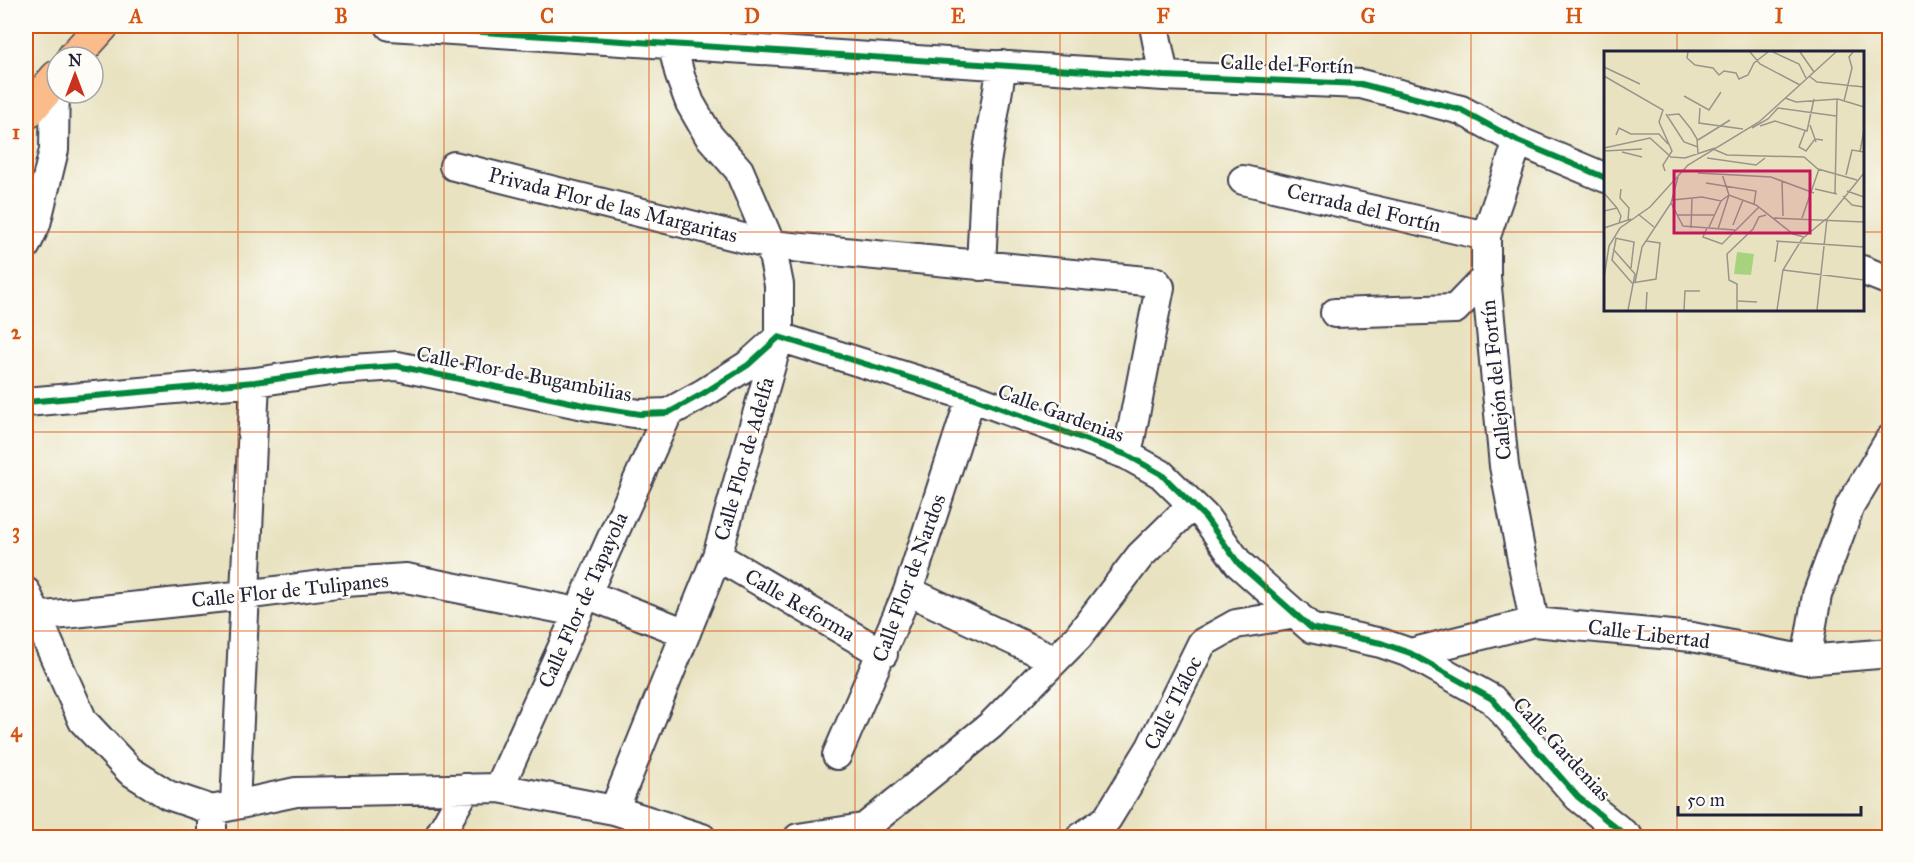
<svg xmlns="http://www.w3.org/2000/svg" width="1915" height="863" font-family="'IM FELL Great Primer',serif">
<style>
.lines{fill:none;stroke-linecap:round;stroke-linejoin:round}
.street-casing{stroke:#403f4f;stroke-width:32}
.primary-casing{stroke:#403f4f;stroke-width:36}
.street{stroke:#fff;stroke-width:28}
.primary{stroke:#fabc8b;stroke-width:33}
.cycleway-casing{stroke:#fdfcf7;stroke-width:10}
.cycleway{stroke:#00873e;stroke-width:6}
.grid{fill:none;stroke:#d45411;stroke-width:1.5;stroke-opacity:0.55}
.labels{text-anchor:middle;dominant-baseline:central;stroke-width:4.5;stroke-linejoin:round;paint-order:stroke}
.street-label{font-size:21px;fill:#22223b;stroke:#fdfcf7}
.inset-road{fill:none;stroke:#99958b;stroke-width:1.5}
.view{fill:#c2185b;fill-opacity:0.15;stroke:#c2185b;stroke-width:3}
.inset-edge{fill:none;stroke:#22223b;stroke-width:3}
.neatline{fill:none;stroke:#d45411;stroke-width:2}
.grid-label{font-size:20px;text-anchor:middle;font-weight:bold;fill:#d45411}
</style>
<rect width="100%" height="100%" fill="#fdfcf7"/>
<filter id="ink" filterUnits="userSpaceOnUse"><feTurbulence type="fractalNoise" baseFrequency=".0167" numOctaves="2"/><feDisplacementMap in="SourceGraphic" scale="12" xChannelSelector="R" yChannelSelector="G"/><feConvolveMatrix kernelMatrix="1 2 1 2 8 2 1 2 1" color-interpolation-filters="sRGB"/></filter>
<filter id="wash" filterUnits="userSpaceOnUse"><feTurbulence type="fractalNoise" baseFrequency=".008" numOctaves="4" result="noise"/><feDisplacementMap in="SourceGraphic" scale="24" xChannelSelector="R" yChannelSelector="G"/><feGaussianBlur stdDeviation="1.35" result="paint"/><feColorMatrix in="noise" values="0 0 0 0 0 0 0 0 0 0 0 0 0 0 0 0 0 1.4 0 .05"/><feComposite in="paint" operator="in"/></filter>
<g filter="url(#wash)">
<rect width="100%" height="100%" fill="#e8e2c0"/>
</g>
<g filter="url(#ink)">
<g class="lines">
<defs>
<path id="street" d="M 390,26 L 1164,76 L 1361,84 L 1461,110 L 1518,141 L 1606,178
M 1154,26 L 1164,76
M 1518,141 L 1486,236 L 1486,277 L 1504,466 L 1534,622
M 454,166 L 771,245 L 1156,282 L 1160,287 L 1127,455
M 1243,180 L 1486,236
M 26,245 L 36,224 L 54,150 L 55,79
M 981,266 L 986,163 L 1002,65
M 1862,270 L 1890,281
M 1335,313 L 1455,309 L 1486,277
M 26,402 L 255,382 L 338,370 L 397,366 L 589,406 L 640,414 L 668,413 L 704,393 L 748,365 L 779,337 L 971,397 L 1127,455 L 1161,474 L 1205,517 L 1239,564 L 1311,628 L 1381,643 L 1410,653 L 1492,699 L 1578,797 L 1629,838
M 717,556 L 883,654
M 908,591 L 1055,660
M 26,592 L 83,721 L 130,771 L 168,795 L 212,810 L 296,792 L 499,788 L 614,810 L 702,838
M 586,594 L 686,633
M 35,617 L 245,595 L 345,582 L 406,578 L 577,612
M 1410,653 L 1534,622 L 1692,637 L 1806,660 L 1890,653
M 1806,660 L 1817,595 L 1850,506 L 1890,439
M 837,755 L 908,591 L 971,397
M 499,788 L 668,413
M 235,804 L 255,382
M 614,810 L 717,556 L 779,337 L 779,285 L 771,245 L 739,170 L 709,136 L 690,103 L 680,76 L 672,43
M 212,838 L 212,810
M 438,838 L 466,788
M 798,838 L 863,828
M 852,838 L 991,725 L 1078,637 L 1140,556 L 1192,505
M 1080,838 L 1107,819 L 1151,747 L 1202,643 L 1236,624 L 1296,614"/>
<path id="primary" d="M 74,57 L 102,26
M 26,113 L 57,77"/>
</defs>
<!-- street casing -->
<use href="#street" class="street-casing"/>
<!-- primary casing -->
<use href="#primary" class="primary-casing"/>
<!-- street -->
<use href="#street" class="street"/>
<!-- primary -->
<use href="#primary" class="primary"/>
<defs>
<path id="cycleway" d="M 390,26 L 1164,76 L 1361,84 L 1461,110 L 1518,141 L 1606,178
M 26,402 L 255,382 L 338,370 L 397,366 L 589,406 L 640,414 L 668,413 L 704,393 L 748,365 L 779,337 L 971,397 L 1127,455 L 1161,474 L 1205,517 L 1239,564 L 1311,628 L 1381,643 L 1410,653 L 1492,699 L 1578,797 L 1629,838"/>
</defs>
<!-- cycleway casing -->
<use href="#cycleway" class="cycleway-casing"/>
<!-- cycleway -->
<use href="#cycleway" class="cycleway"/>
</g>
</g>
<!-- grid -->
<path class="grid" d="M 238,26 L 238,838M 444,26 L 444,838M 649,26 L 649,838M 855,26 L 855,838M 1060,26 L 1060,838M 1266,26 L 1266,838M 1471,26 L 1471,838M 1677,26 L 1677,52M 26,232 L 1606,232M 1862,232 L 1890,232M 1677,309 L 1677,838M 26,432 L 1890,432M 26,631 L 1890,631"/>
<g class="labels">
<!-- street labels -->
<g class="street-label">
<text transform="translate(1287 64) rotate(2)">Calle del Fortín</text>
<text transform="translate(613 205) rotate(14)">Privada Flor de las Margaritas</text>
<text transform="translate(1364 208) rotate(13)">Cerrada del Fortín</text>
<text transform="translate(524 374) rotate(11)">Calle Flor de Bugambilias</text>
<text transform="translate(1496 380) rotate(-96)">Callejón del Fortín</text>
<text transform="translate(1061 413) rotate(20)">Calle Gardenias</text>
<text transform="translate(744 459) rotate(-74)">Calle Flor de Adelfa</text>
<text transform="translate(909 578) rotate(-70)">Calle Flor de Nardos</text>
<text transform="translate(290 590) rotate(-6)">Calle Flor de Tulipanes</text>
<text transform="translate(583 600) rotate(-66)">Calle Flor de Tapayola</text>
<text transform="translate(800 605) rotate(30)">Calle Reforma</text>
<text transform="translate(1649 634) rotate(7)">Calle Libertad</text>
<text transform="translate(1173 703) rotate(-63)">Calle Tláloc</text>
<text transform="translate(1562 749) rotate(47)">Calle Gardenias</text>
</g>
</g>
<!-- overview -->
<g transform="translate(1604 51)">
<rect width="260" height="260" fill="#e8e2c0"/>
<path d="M 133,201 L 150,203 L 147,224 L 130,223 Z" fill="#a7d37f"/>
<path class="inset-road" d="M 84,1 L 83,7 L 91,14 L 109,17 L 115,24 L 120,20 L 132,22 L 135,28 L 144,24 L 150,12 L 164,1M 146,1 L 156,13 L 196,34M 169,1 L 195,13 L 202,27M 196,1 L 210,21M 0,16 L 36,33M 0,25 L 59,59 L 55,71 L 68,100 L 59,114 L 61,120M 205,25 L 213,31 L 260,36M 80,45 L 105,59 L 117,41M 181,47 L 192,51 L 234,48 L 260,56M 240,50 L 248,17 L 245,6 L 249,1M 96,57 L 95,72 L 139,78M 62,63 L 80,91 L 94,96M 64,64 L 75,63 L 87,78 L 93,88 L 94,103M 206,74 L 212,91M 156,75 L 171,70 L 203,80 L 210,48M 148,77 L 164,68 L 174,57 L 232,65M 201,80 L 195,96 L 202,100 L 211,88 L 219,89M 12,84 L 15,77 L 27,83 L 55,83 L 64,93M 94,89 L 126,69M 0,97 L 46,87 L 67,106 L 81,107 L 111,97M 109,98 L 123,104 L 200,106 L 214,118 L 253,129M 0,100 L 38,98M 18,101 L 38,106M 256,101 L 260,78M 103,107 L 152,114 L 161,107M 94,122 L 167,126 L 210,142M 242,124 L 248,99 L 260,101M 74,126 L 67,152 L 79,175 L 131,179M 178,130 L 179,165M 102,132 L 152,140 L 150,153M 17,138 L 16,147 L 25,157 L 24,169M 211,138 L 233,143M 243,140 L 260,146M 0,142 L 13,157M 231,142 L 233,48M 239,145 L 248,154 L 260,156M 68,149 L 98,146 L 117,150 L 125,144 L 152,154 L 189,183 L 200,186M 0,160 L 13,157 L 17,165 L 15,172M 34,163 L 50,176M 73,164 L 111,164M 170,167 L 260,171M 198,167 L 215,118M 129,174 L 139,149M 105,176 L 117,150M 0,177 L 27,168M 87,177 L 88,147M 103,177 L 99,186 L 118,193 L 155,156M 114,178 L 125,144 L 118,123M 11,187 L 30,191 L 27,217M 12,188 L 8,209 L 28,232 L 52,228 L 56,192 L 42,190M 172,190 L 260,196M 9,198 L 31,223 L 24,259M 171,211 L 174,190M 179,219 L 260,229M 0,227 L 5,195 L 16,177 L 46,156 L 84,114 L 155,71 L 232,1M 31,232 L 38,196 L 67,152M 134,250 L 153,251M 42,259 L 43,241M 80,259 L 81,240 L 96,240M 133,259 L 133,233 L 125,229 L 123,203 L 149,178 L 155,166 L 162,164M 173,259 L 179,219 L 198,188 L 222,168M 213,259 L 223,168 L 260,122"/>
<path class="view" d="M 70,120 L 206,120 L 206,182 L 70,182 Z"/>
<rect width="260" height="260" class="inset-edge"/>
</g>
<!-- margin -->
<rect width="1915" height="863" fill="none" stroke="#fdfcf7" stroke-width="66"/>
<!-- north arrow -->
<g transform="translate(75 75)"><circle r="28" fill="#fdfcf7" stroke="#a5a5ac" stroke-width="1.5"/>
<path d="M0-4.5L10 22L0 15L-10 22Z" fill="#c8321e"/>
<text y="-9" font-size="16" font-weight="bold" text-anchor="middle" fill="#22223b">N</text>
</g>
<!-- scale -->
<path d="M1678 806v9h183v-9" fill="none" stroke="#22223b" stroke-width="3"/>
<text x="1687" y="806" font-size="18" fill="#22223b" stroke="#fdfcf7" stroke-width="4.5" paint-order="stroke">50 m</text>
<rect x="33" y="33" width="1849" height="797" class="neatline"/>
<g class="grid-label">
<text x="136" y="23">A</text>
<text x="341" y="23">B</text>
<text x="547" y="23">C</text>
<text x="752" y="23">D</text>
<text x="958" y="23">E</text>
<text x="1163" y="23">F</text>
<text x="1368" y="23">G</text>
<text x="1574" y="23">H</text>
<text x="1779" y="23">I</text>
<text x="16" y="139">1</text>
<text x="16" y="339">2</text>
<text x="16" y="538">3</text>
<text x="16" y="737">4</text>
</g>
</svg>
